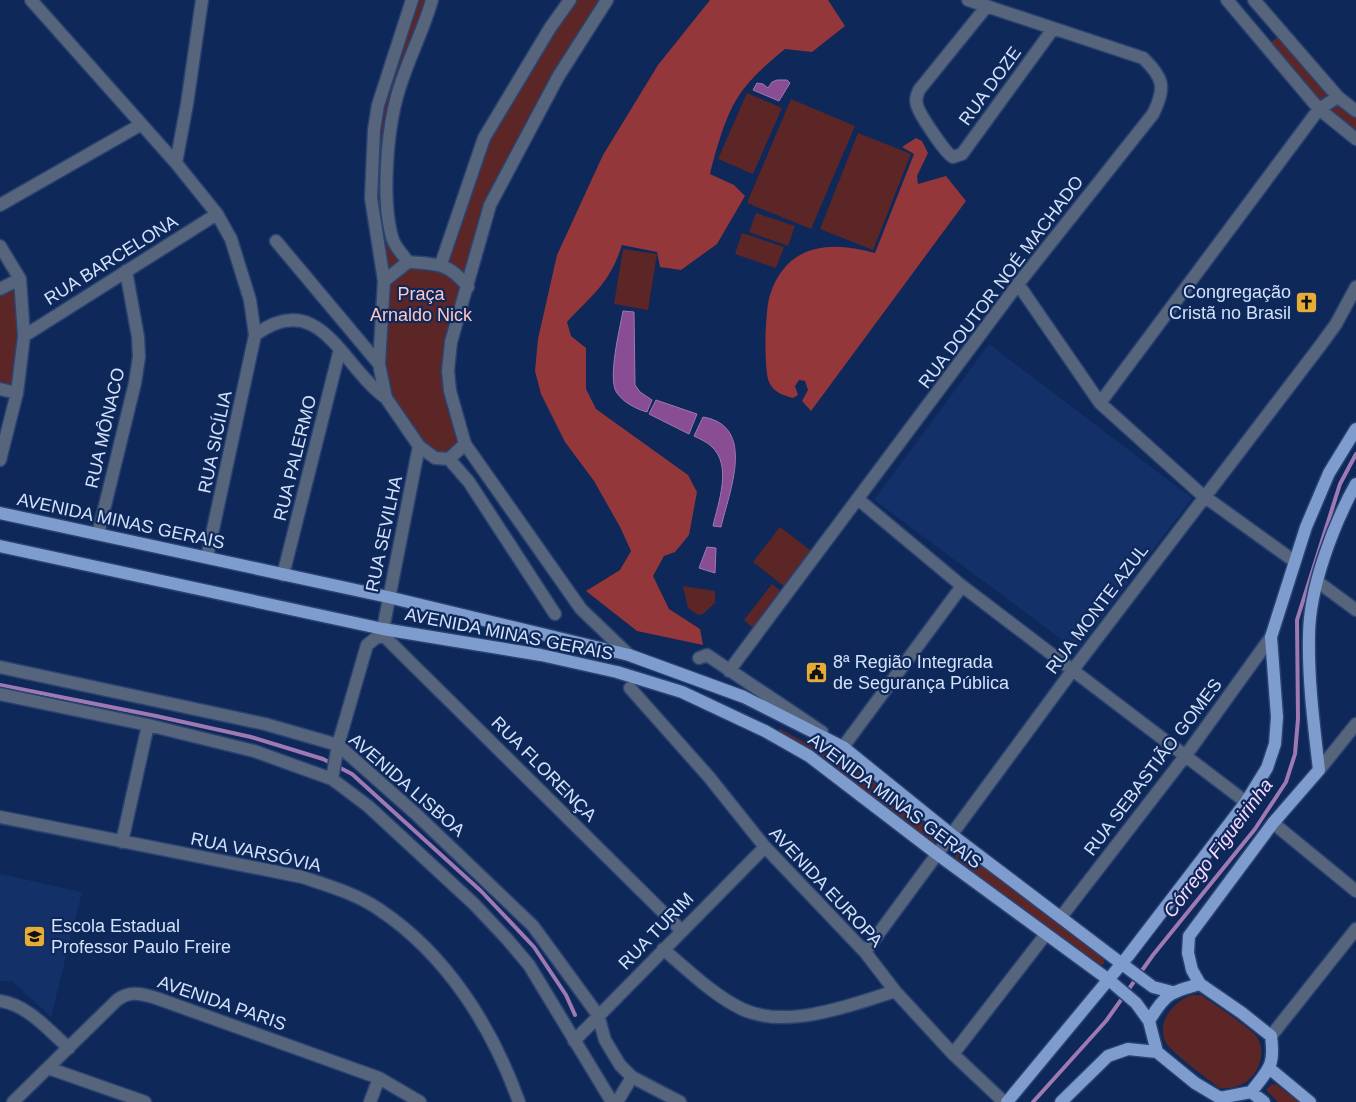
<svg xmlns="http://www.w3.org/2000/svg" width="1356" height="1102" font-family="Helvetica,sans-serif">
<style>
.built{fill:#133168}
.green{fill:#5c2626}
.forest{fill:#93373a}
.water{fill:#884d93;stroke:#9e79b2}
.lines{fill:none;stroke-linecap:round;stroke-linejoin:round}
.stream{stroke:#9e79b2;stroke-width:4}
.minor-casing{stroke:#294270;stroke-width:15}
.major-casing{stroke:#294270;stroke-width:15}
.minor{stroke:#56647c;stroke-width:12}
.major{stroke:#7f9cce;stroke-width:12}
.labels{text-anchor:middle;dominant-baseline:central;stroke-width:4.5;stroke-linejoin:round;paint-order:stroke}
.street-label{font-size:18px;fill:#d3e1fb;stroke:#0d2859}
.poi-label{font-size:18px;fill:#d3e1fb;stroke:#0d2859;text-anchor:start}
.park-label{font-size:18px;fill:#fdc7c5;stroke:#0d2859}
.water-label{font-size:19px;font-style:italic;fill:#f8d8fe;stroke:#0d2859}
</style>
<rect width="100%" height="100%" fill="#0d2859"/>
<!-- built -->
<path class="built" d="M 989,344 L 1192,498 L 1077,651 L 874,500 Z
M 0,874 L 82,892 L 51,1017 L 12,981 L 0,981 Z"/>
<!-- green -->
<path class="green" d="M 412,0 L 432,0 L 398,93 L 389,213 L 408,262 L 440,264 L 484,138 L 570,0 L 607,0 L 490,205 L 448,371 L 464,444 L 449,459 L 435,457 L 386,398 L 384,281 L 371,198 L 374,130 Z
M 1283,33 L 1356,111 L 1356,139 L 1266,46 Z
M 747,93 L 782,108 L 753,174 L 718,159 Z
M 791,99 L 855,126 L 811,229 L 747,203 Z
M 858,133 L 911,154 L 873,250 L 820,229 Z
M 756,213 L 795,226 L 788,246 L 749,232 Z
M 742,233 L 784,247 L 776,268 L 735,254 Z
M 623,249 L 657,254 L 648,310 L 614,304 Z
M 20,279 L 17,393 L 0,389 L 0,289 Z
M 780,527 L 814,553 L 786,588 L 753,562 Z
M 772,584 L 782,592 L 753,628 L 744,620 Z
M 683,586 L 715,591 L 715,603 L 703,614 L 698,615 L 688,608 Z
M 780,729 L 863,773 L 941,838 L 933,844 L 844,775 L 778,730 Z
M 961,850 L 1104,957 L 1104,964 L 1099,966 L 1094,962 L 955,859 L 956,852 Z
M 1192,995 L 1201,995 C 1212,1003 1251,1028 1257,1037 C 1265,1048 1261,1065 1254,1074 C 1245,1086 1233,1089 1219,1088 C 1208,1079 1172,1053 1166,1043 C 1155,1022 1174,1001 1192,995 Z
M 1272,1084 L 1277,1085 L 1299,1102 L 1278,1102 L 1266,1090 Z"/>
<!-- forest -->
<path class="forest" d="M 710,0 L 828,0 L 845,26 L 812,52 L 785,49 C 768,63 750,78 738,97 C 725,117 716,150 710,174 L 734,185 L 745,196 L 717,244 L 681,270 L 660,267 L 657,252 L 622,245 C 610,283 593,294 567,322 L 571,336 L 586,348 L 586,389 L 596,409 L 688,475 L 697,492 L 689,535 L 675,552 L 664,556 L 653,576 L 669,609 L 700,629 L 703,645 L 637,631 L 586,591 L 620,570 L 631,551 L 620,527 L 594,481 L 565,442 L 541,394 L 535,371 L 538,339 L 557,255 L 603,155 L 658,65 Z
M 916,138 L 922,141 L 928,153 L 917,176 L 918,184 L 946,176 L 966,201 L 811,411 L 802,401 L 808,390 L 805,381 L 799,380 L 795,386 L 798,395 L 793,398 C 783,395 774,393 769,382 C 765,372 765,337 766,325 C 767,316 767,304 770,295 C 786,244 830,240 875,253 L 914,154 L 902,147 Z"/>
<!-- water -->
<path class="water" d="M 777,80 L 787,80 L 790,83 L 779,101 L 753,90 L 757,83 L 763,84 L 768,88 L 772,82 Z
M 623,311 L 634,312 L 635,385 L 640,392 L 652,400 L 647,412 C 636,409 623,402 617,393 C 607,380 620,328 623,311 Z
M 656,400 L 697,414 L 689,434 L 649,414 Z
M 703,417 C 757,426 729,492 721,527 L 713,526 C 718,503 733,465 711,446 C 707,442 700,439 694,436 Z
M 707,547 L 716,548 L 715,573 L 699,568 Z"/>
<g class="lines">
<!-- stream -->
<path class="stream" d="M 0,685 L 156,716 L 251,737 L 323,759 L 352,774 L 481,891 L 534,947 L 566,995 L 575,1015
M 1033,1102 L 1106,1021 L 1153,955 L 1255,829 L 1286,782 L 1295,754 L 1298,719 L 1297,620 L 1340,484 L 1356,454"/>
<defs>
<path id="minor" d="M 31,0 L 176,163 L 217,214 L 231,239 L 250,300 L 255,335 L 207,557
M 412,0 L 378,105 L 374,130 L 371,198 L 384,281 L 379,364 L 386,398 L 419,446 L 435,458 L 449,459 L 465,444
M 607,0 L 558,77 L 490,205 L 451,342 L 448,371 L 450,391 L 465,444 L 581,609 L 629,655
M 1227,0 L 1319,109 L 1356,139
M 1254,0 L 1338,97 L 1356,111
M 987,6 L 919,90 C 917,95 915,99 917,105 C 919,114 946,154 953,157 L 962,154 L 1053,29
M 176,163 L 187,104 L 202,0
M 0,205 L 140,125
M 276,241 L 379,364
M 0,246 L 20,279 L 24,336 L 17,393 L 0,460
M 408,262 C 404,256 396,248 393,240 C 381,203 387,130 398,93 C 407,61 423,32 432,0
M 441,264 L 484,138 L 550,28 L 570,0
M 384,281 L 408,262 C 438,264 449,263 468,287
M 1018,284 L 1100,403 L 1201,494 L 1294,561
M 0,289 L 20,279
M 255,335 C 320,287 342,367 386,398
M 24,336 L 217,214
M 0,389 L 17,393
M 1100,403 L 1319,109 L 1338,97
M 449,459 L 469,482 L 555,614
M 859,500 L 962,586 L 1246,802
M 98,534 L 135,383 L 139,357 L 138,337 L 126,271
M 283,575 L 340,349
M 1318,582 L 1356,610
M 383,629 L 419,446
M 699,658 L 707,655 L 822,732
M 0,667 L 265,724 L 338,745 L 417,815 L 533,926 L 598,1015 L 605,1040 L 620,1065 L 632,1077 L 680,1102
M 729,671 L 1018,284 L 1153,114 C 1166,88 1164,78 1143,58 L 968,0
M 630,688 L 709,777 L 765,847 L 865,952 L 895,991 L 953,1054 L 1004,1102
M 0,694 L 148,725 L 254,751 L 332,779 L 368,806 L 474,904 L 507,939 L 529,965 L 612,1102
M 843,747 L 962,586
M 1319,770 L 1356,724
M 332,779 L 338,745 L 367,645 L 377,637 L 385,637 L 681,930
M 0,817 L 302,877 C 329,886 357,894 380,910 C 447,955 492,1027 519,1102
M 1273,823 L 1356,891
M 122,842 L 148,725
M 1061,917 L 1186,755 L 1271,637
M 663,949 C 688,970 713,995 742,1009 C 786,1030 852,1005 895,991
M 865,952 L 1072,671 L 1320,346 L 1336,324 L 1356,287
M 0,1001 C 28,1005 48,1030 69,1048
M 1271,1036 L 1356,929
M 574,1041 L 765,847
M 953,1054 L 1046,934
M 48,1068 L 145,1102
M 13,1102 L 116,1001 C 129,990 142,994 156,998 L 379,1078 L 420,1102
M 370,1102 L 379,1078
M 617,1102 L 632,1077"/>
<path id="major" d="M 0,513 L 388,597 L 629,655 L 744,697 L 843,747 L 952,835 L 1122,964 L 1153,987 L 1172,992
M 0,546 L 383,629 L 541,655 L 617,672 L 682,692 L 765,731 L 809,756 L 937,854 L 1109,980 L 1136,1003 L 1149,1021
M 1200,984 L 1192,970 L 1188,953 L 1189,936 L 1273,823 L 1319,770 C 1314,726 1308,681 1309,636 C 1309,589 1333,525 1356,484
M 1200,984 L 1242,1013 L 1271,1036 C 1275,1066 1269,1069 1251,1092 L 1220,1098 L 1195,1083 L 1157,1052 L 1149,1021 C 1165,994 1170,992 1200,984 Z
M 1269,1068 L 1310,1102
M 1251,1092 L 1264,1102
M 1007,1102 L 1128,956 L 1246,802 L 1267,768 L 1275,744 L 1277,717 L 1271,637 L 1306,527 L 1329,473 L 1356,429
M 1061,1102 L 1108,1056 L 1128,1049 L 1157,1052"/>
</defs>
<!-- minor casing -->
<use href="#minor" class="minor-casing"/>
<!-- major casing -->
<use href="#major" class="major-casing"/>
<!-- minor -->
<use href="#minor" class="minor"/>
<!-- major -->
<use href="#major" class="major"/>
</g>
<!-- icons -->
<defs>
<symbol id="church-square" viewBox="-11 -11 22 22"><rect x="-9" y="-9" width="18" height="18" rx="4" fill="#e6ad36" stroke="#0d2859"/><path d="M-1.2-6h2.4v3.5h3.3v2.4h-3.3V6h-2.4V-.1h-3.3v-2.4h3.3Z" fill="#111"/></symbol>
<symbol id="civic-square" viewBox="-11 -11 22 22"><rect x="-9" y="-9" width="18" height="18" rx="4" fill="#e6ad36" stroke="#0d2859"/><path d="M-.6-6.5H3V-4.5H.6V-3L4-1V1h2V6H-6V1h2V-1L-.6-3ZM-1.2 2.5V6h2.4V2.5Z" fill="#111"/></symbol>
<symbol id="school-square" viewBox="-11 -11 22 22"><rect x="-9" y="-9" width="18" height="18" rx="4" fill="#e6ad36" stroke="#0d2859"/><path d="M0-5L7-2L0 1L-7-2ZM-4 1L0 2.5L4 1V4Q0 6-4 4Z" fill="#111"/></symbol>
</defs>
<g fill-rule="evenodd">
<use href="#church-square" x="1294" y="290" width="25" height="25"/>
<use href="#civic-square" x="804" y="660" width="25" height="25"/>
<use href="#school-square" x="22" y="924" width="25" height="25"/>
</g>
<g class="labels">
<!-- street labels -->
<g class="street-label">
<text transform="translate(990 86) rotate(-54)">RUA DOZE</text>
<text transform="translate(111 260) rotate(-32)">RUA BARCELONA</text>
<text transform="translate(1001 282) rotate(-53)">RUA DOUTOR NOÉ MACHADO</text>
<text transform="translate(105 428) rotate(-77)">RUA MÔNACO</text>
<text transform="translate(215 442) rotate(-78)">RUA SICÍLIA</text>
<text transform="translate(295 458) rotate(-76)">RUA PALERMO</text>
<text transform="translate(121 521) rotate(12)">AVENIDA MINAS GERAIS</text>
<text transform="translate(384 534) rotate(-78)">RUA SEVILHA</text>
<text transform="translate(1097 609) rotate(-53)">RUA MONTE AZUL</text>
<text transform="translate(509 634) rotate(11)">AVENIDA MINAS GERAIS</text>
<text transform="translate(1153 767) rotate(-53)">RUA SEBASTIÃO GOMES</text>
<text transform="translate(544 769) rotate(45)">RUA FLORENÇA</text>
<text transform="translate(407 785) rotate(41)">AVENIDA LISBOA</text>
<text transform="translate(895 801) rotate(37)">AVENIDA MINAS GERAIS</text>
<text transform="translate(256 852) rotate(12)">RUA VARSÓVIA</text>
<text transform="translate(826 887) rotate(47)">AVENIDA EUROPA</text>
<text transform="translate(656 931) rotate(-46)">RUA TURIM</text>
<text transform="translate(222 1003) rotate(19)">AVENIDA PARIS</text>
</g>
<!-- poi labels -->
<g class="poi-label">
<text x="1291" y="292" text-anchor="end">Congregação<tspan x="1291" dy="21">Cristã no Brasil</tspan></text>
<text x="833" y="662">8ª Região Integrada<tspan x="833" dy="21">de Segurança Pública</tspan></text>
<text x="51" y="926">Escola Estadual<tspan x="51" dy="21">Professor Paulo Freire</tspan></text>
</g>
<!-- park labels -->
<g class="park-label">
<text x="421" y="294">Praça<tspan x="421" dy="21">Arnaldo Nick</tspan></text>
</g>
<!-- water labels -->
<g class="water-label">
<text transform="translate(1218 848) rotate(-53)">Córrego Figueirinha</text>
</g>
</g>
</svg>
